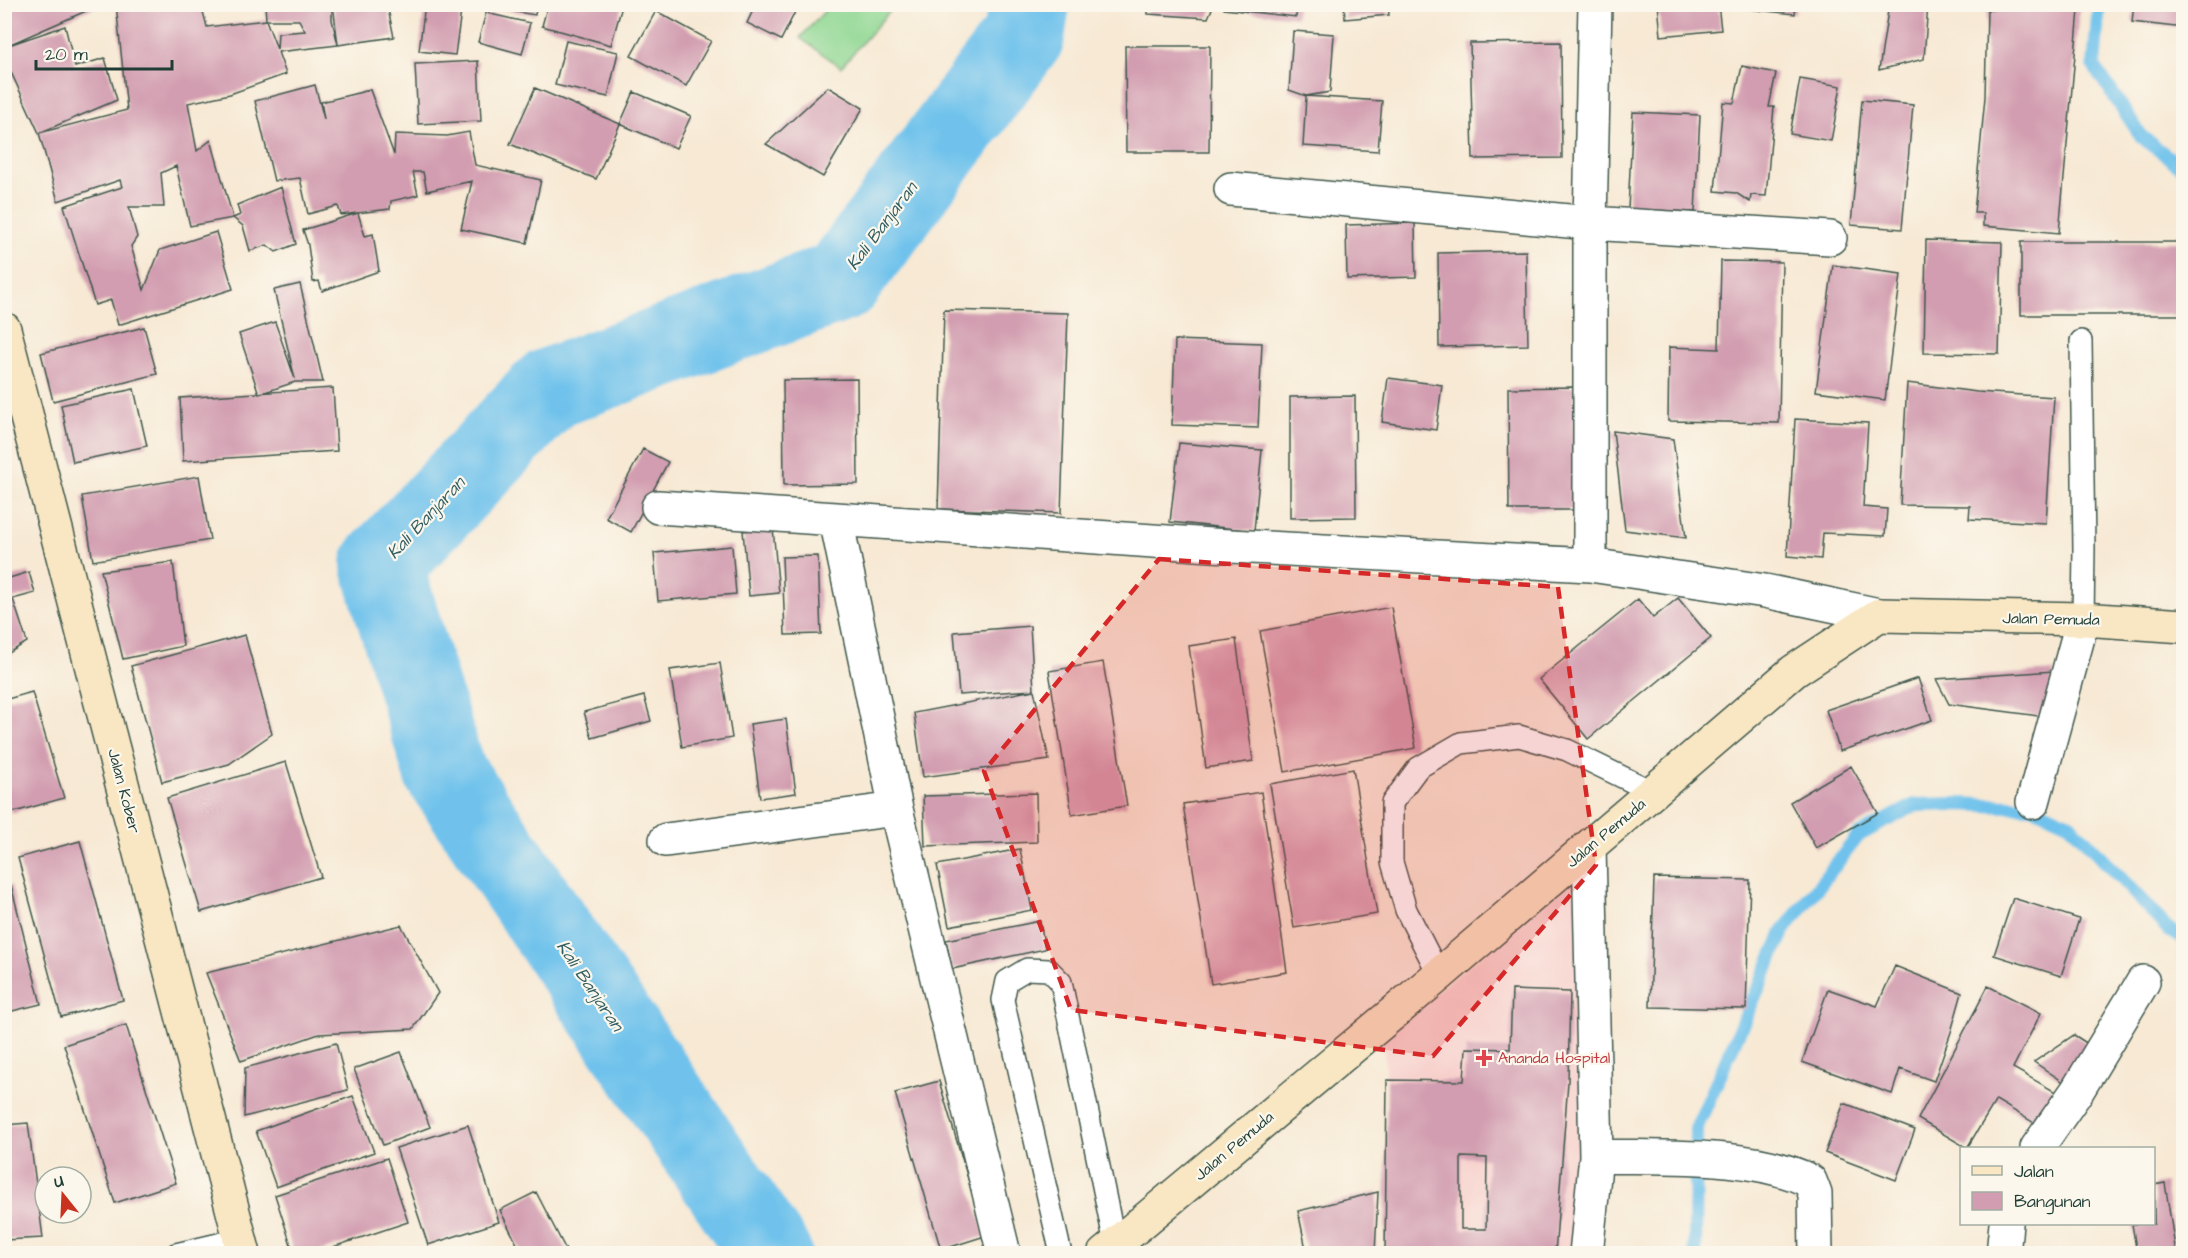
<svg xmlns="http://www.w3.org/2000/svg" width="2188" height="1258" font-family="'Architects Daughter',sans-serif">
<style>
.built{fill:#f7d0cc}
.green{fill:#8ed792;stroke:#568a63;stroke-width:1.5}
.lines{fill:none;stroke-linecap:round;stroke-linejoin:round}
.stream{stroke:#70c2ec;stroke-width:14}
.river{stroke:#70c2ec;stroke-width:82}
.building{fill:#d29db0;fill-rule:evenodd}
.lane-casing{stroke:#3f574c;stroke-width:24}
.street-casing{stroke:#3f574c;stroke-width:36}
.secondary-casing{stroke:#3f574c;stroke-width:36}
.lane{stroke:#fff;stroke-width:21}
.street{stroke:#fff;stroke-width:33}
.secondary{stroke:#f9e7c3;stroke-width:33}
.marked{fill:#d62828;fill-opacity:0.2;stroke:#d62828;stroke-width:4.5;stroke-dasharray:12 8;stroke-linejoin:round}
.health-dot{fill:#e0444e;stroke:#fbf7ec;stroke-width:2}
.labels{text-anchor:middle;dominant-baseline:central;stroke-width:4.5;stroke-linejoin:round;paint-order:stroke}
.street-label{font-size:16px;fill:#1f3d34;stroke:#fbf7ec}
.health-label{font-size:16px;fill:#be3a42;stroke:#fbf7ec;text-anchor:start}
.water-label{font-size:18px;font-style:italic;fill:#335e62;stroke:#fbf7ec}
</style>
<rect width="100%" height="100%" fill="#fbf7ec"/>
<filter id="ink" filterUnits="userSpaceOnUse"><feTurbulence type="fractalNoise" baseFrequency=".0167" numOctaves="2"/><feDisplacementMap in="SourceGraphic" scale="12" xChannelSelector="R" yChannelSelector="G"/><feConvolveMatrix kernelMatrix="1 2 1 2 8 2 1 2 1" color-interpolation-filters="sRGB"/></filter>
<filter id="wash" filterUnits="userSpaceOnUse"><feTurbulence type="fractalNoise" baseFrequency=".008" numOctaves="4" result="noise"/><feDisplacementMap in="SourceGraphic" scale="24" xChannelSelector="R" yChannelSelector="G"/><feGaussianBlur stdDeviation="1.35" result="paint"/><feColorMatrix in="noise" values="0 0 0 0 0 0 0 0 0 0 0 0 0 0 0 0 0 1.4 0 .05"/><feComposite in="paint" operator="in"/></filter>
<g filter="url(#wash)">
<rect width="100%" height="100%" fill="#f7e9d4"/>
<!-- built -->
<path class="built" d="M 1580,876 L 1586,1141 L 1574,1254 L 1385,1253 L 1387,1080 L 1382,1036 Z"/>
<!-- green -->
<path class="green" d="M 830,5 L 830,4 L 895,5 L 841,67 L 800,38 Z"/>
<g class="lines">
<!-- stream -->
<path class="stream" d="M 2099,4 L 2094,66 L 2142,137 L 2184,169
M 1695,1254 L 1696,1129 L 1784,930 L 1859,835 L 1915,805 L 1957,804 L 2033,807 L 2070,824 L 2168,929 L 2184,939"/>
<!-- river -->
<path class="river" d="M 771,1254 L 444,771 L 382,565 L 549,389 L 841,281 L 1024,36 L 1029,4"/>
</g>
<g id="blocks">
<!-- building -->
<path class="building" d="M 4,4 L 102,4 L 6,46 L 65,26 L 75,67 L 105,58 L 117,100 L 39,133 L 4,57 Z
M 116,4 L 201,4 L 207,27 L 266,20 L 277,49 L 278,33 L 305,31 L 299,20 L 266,20 L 265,4 L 332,4 L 332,20 L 338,45 L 333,4 L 387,4 L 394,37 L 338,45 L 278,52 L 286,74 L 230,94 L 188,103 L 197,151 L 211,140 L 233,218 L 190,226 L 176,166 L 161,173 L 164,207 L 129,207 L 137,237 L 131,246 L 144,290 L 160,250 L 216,232 L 233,289 L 118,325 L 111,300 L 95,305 L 64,206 L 122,187 L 120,180 L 58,201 L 39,133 L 127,110 Z
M 203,4 L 225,4 L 225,5 L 204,10 Z
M 425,4 L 462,4 L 455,55 L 419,51 Z
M 486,4 L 537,4 L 535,15 L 486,7 Z
M 548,4 L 615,4 L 622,6 L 611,45 L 542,26 Z
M 756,4 L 799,4 L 781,40 L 747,23 Z
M 1148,4 L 1214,4 L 1208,18 L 1148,14 Z
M 1224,4 L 1297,4 L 1296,17 L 1224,9 Z
M 1344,4 L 1388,4 L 1389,15 L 1345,19 Z
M 1658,4 L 1718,4 L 1721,30 L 1661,36 Z
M 1739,4 L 1796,4 L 1795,14 L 1739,8 Z
M 1889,4 L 1928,4 L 1924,59 L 1879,70 Z
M 1994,4 L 2047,4 L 2046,7 L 2054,8 L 2076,7 L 2075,10 L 2079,10 L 2059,233 L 1983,226 L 1983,213 L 1974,213 L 1985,97 L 1987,10 L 1993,10 Z
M 2134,4 L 2184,4 L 2184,28 L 2132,22 Z
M 656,11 L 711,41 L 686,86 L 631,56 Z
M 486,13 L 530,23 L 522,54 L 478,42 Z
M 1293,31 L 1334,34 L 1330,92 L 1306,96 L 1289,90 Z
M 566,41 L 618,52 L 608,97 L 555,85 Z
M 1561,42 L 1562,158 L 1473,159 L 1470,43 Z
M 1125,46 L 1210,46 L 1209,152 L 1126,152 Z
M 478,61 L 481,121 L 418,124 L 415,64 Z
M 1742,66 L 1776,73 L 1769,107 L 1774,107 L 1766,196 L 1751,195 L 1750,202 L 1736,193 L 1715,191 L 1723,102 L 1734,103 Z
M 1800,79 L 1841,86 L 1831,141 L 1790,134 Z
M 315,85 L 324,119 L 321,102 L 370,90 L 394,155 L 395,134 L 447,136 L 469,132 L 475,165 L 541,180 L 527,243 L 461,229 L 472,181 L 427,191 L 423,172 L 413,172 L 418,195 L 391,201 L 390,209 L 341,215 L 338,206 L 308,214 L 300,178 L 274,181 L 255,101 Z
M 828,87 L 863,108 L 823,177 L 766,144 Z
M 535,88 L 620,124 L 596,179 L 510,144 Z
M 634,92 L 691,116 L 676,148 L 620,124 Z
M 1306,96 L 1382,101 L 1378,151 L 1303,146 Z
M 1862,100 L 1913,105 L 1902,229 L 1851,225 Z
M 1633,112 L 1700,115 L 1695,212 L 1628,209 Z
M 281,187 L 296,244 L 276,252 L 267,245 L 250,251 L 243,226 L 233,218 L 240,215 L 237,205 Z
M 358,213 L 365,236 L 373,234 L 379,271 L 322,291 L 319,281 L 313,282 L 308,245 L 303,230 Z
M 1415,223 L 1416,277 L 1347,279 L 1346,225 Z
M 1926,240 L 2002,242 L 1999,354 L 1924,353 Z
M 2021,242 L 2184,242 L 2184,315 L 2021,315 Z
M 1526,251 L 1528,345 L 1439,347 L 1438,253 Z
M 1721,261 L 1782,262 L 1779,423 L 1668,421 L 1669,347 L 1719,349 Z
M 1833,265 L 1901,274 L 1885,400 L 1816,391 Z
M 300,284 L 323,382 L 295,382 L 259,394 L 239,334 L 275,322 L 295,379 L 274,290 Z
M 944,310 L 1068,313 L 1061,513 L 938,509 Z
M 144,327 L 157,374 L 53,401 L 41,353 Z
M 1175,340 L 1262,343 L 1258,428 L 1172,425 Z
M 1388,378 L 1442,385 L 1436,430 L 1382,422 Z
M 857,379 L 858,484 L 784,485 L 783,380 Z
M 1907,383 L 1977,392 L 2054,397 L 2046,523 L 1969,519 L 1970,506 L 1900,505 Z
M 1575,387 L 1575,510 L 1509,510 L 1508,388 Z
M 333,388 L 337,451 L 183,461 L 180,398 Z
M 134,389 L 147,446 L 73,462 L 61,405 Z
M 1355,396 L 1356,517 L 1290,518 L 1290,397 Z
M 1795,419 L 1868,423 L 1863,507 L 1887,509 L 1885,536 L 1823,533 L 1821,559 L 1787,556 Z
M 1613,431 L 1673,439 L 1686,538 L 1625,530 Z
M 1179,443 L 1262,450 L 1254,531 L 1170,522 Z
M 643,449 L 668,462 L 631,532 L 606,518 Z
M 199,476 L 210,540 L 93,561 L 82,496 Z
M 773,528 L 779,593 L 749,596 L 743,531 Z
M 732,546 L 736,594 L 658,601 L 654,553 Z
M 818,556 L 821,634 L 785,635 L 782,557 Z
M 173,562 L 183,646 L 123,659 L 101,571 Z
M 29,572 L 35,593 L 13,599 L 27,642 L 4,656 L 4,574 L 6,579 Z
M 1678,598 L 1711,638 L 1588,739 L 1539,679 L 1638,599 L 1653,618 Z
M 1391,607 L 1416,748 L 1285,772 L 1260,631 Z
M 1030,626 L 1034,690 L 1049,760 L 923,777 L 914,713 L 1034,690 L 959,695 L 954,632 Z
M 245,635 L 272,734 L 229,764 L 162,782 L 131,666 Z
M 1236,639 L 1253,761 L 1206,768 L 1189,646 Z
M 1103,662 L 1127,806 L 1072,815 L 1049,671 Z
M 720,663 L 732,738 L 682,747 L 670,670 Z
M 2054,671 L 2046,717 L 1949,704 L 1936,679 Z
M 1918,678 L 1932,720 L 1840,751 L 1826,710 Z
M 32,692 L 64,798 L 11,813 L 4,789 L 4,700 Z
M 644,696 L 651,721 L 592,738 L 584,712 Z
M 786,719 L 796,793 L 760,798 L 750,724 Z
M 286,762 L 321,877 L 201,912 L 167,798 Z
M 1851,766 L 1878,813 L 1816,848 L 1790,802 Z
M 1353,769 L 1377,914 L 1294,928 L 1270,784 Z
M 1261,792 L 1287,972 L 1211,984 L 1183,804 Z
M 1036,793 L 1037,842 L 925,846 L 923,796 Z
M 80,841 L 123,1000 L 61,1017 L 18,858 Z
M 1020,849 L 1032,910 L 949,926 L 937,865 Z
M 1654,878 L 1750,880 L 1746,1009 L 1650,1007 Z
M 11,885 L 41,1004 L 4,1013 L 4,890 Z
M 2013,898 L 2079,919 L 2061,976 L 1994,955 Z
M 1040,921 L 1045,949 L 952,969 L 946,940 Z
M 401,925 L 438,993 L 413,1029 L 319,1034 L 241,1061 L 206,973 Z
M 1895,966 L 1962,993 L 1951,1032 L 1934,1081 L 1900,1069 L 1892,1094 L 1802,1062 L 1828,989 L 1877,1006 Z
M 1988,986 L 2041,1013 L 2013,1068 L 2061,1095 L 2041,1127 L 1996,1100 L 1967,1148 L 1918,1119 Z
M 1512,990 L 1570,992 L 1568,1082 L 1555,1254 L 1385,1254 L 1387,1080 L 1464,1081 L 1466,1048 L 1510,1049 ZM 1461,1157 L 1487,1158 L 1486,1229 L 1461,1229 Z
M 126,1025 L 176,1183 L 115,1203 L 64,1045 Z
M 2074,1035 L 2096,1049 L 2071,1087 L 2034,1062 Z
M 336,1043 L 348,1090 L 244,1117 L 245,1068 Z
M 401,1052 L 430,1127 L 383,1145 L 354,1069 Z
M 939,1081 L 985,1236 L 941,1250 L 895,1093 Z
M 353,1096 L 374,1152 L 276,1187 L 256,1131 Z
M 1844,1103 L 1915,1130 L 1896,1180 L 1825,1153 Z
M 28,1123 L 43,1238 L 4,1240 L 4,1125 Z
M 468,1125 L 499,1222 L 428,1245 L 396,1148 Z
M 387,1158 L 408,1222 L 312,1254 L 294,1254 L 275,1195 Z
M 2165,1183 L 2176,1254 L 2137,1254 L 2132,1224 L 2154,1224 L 2154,1185 Z
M 536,1192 L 568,1254 L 522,1254 L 500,1210 Z
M 1378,1192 L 1375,1254 L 1307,1254 L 1298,1211 Z"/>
</g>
</g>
<g filter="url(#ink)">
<use href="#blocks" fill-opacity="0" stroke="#3f574c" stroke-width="1.5"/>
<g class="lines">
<defs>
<path id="lane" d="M 2081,341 L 2084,549 L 2083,619
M 1439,975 L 1406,910 L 1392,862 L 1392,803 L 1418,768 L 1461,743 L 1519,736 L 1567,750 L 1653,792
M 176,1254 L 240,1239
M 1061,1254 L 1003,1000 L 1007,981 L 1027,969 L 1049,970 L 1061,982 L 1115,1244"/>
<path id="street" d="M 1231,189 L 1590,223 L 1830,238
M 658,507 L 836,519
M 1590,565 L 1590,223 L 1595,4
M 2033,802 L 2083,619
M 666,840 L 896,809
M 2037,1148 L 2077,1091 L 2143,982
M 1596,1156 C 1661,1158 1752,1152 1810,1181 L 1815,1194 L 1816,1254
M 1004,1254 L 896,809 L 836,519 L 1211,545 L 1590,565 L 1765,591 L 1879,615
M 1586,1254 L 1596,1156 L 1589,847
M 2003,1254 L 2006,1224"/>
<path id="secondary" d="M 4,329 L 244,1254
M 1104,1254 L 1439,975 L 1794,671 L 1879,615 L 2083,619 L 2184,626"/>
</defs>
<!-- lane casing -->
<use href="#lane" class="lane-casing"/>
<!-- street casing -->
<use href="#street" class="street-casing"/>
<!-- secondary casing -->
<use href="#secondary" class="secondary-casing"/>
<!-- lane -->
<use href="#lane" class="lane"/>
<!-- street -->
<use href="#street" class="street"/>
<!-- secondary -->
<use href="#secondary" class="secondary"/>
</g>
</g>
<!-- marked area -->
<path class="marked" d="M 1159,559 L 1558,587 L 1596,865 L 1433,1056 L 1071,1010 L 984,771 Z"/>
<!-- markers -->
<path class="health-dot" d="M1481 1049h6v6h6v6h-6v6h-6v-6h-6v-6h6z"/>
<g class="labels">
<!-- street labels -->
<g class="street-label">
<text transform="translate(2051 619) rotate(1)">Jalan Pemuda</text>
<text transform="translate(124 791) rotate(75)">Jalan Kober</text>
<text transform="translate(1606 833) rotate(-40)">Jalan Pemuda</text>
<text transform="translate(1234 1146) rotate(-40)">Jalan Pemuda</text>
</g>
<!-- health labels -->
<g class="health-label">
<text x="1498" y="1058">Ananda Hospital</text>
</g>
<!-- water labels -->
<g class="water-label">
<text transform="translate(882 226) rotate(-53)">Kali Banjaran</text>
<text transform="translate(426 518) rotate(-47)">Kali Banjaran</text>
<text transform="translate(590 986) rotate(56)">Kali Banjaran</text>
</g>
</g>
<!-- margin -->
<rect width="2188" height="1258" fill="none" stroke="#fbf7ec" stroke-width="24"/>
<!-- legend -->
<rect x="1960" y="1147" width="195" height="78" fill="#fbf7ec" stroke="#a3ada2" stroke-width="1.5"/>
<rect x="1972" y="1166" width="30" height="9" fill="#f9e7c3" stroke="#a3ada2" stroke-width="1.5"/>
<text x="2014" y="1177" font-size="18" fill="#1f3d34">Jalan</text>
<rect x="1972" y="1192" width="30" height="18" fill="#d29db0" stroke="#a3ada2" stroke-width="1.5"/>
<text x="2014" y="1207" font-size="18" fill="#1f3d34">Bangunan</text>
<!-- north arrow -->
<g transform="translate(63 1195) rotate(342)"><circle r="28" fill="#fbf7ec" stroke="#a3ada2" stroke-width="1.5"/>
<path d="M0-4.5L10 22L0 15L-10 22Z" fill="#c8321e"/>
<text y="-9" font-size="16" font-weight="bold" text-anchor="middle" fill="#1f3d34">U</text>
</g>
<!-- scale -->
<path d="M36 60v9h136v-9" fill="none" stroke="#1f3d34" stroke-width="3"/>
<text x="45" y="60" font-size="18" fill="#1f3d34" stroke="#fbf7ec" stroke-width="4.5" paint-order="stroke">20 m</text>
</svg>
